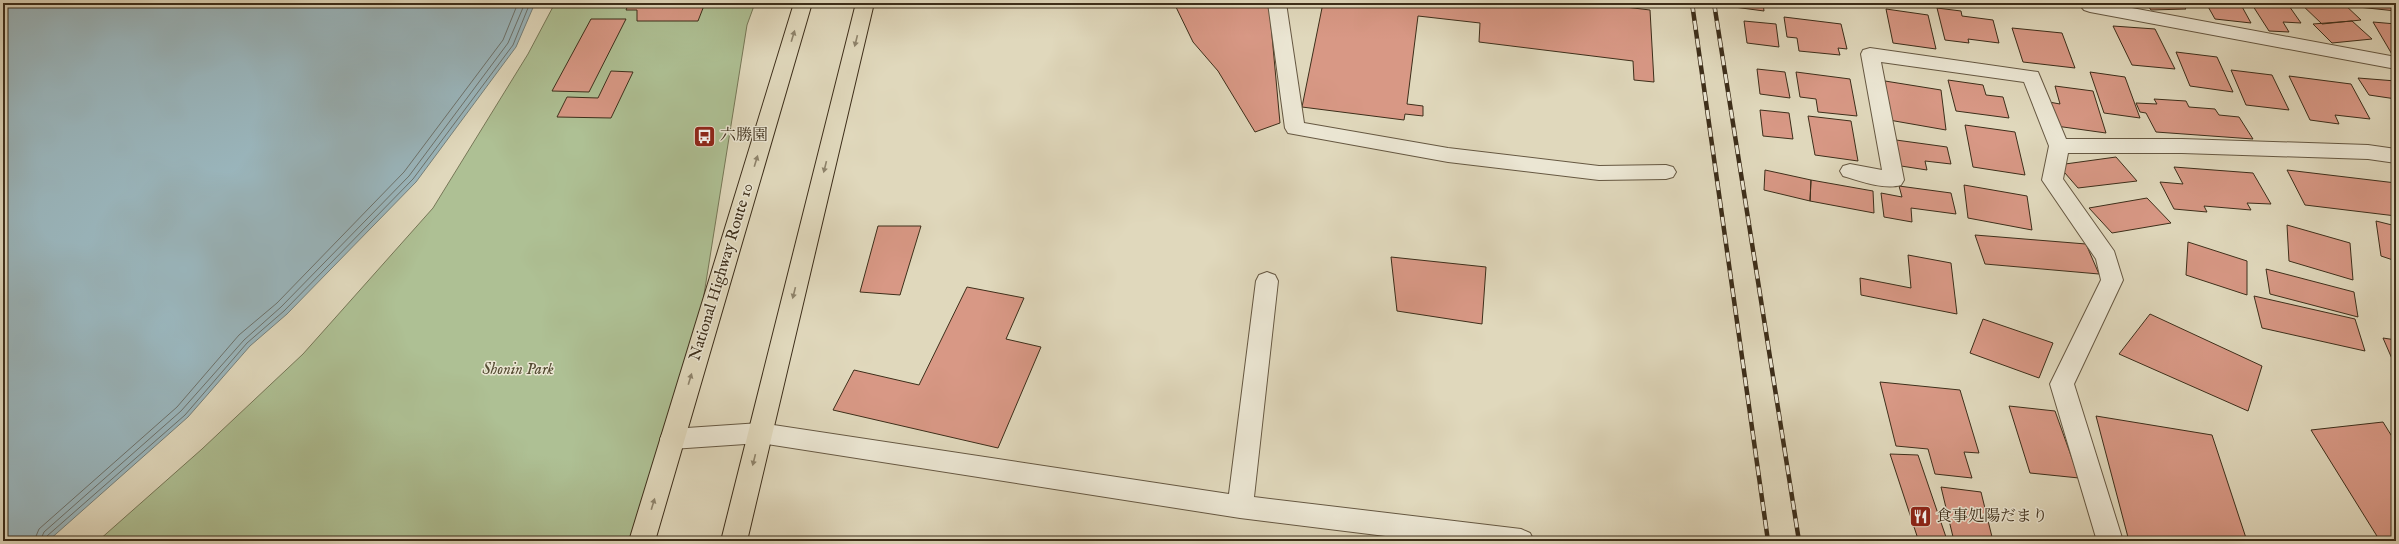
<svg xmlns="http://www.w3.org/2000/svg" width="2399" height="544" font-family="'IM FELL English','Noto Serif JP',serif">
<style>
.green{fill:#aec094;stroke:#767757}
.water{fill:#9ab6bd;stroke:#75807c}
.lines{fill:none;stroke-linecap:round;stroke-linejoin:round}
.shore{stroke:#6c726c;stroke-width:1}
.building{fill:#d89885;stroke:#3d2e1a}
.minor-casing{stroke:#665842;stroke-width:2}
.highway-casing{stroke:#3d2e1a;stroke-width:2}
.minor{fill:#ebe6d3;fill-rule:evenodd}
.highway{fill:#e0d8bc;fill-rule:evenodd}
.rail-casing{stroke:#3d2e1a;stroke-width:4.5}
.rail{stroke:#ebe6d3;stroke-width:3;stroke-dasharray:9;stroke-linecap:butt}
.oneway{fill:#8e836b}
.labels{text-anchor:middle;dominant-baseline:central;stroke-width:3;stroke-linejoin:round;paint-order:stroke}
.poi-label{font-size:16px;fill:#3d2e1a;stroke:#ebe6d3;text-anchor:start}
.street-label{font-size:16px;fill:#3d2e1a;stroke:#ebe6d3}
.park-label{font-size:16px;font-style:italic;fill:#544b32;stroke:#ebe6d3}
</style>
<rect width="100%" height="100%" fill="#e0d8bc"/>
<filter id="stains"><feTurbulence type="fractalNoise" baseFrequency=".005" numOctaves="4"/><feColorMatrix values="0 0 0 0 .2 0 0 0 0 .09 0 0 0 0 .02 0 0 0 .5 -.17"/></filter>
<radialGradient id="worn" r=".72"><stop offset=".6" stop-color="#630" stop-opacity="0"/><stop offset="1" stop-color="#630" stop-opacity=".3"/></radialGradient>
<!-- green -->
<path class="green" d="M 555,3 L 755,3 L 747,25 L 680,445 L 647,541 L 98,541 L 202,449 L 303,354 L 433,208 L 528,54 Z"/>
<!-- water -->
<path class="water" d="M 3,3 L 535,3 L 516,47 L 416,182 L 287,314 L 250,346 L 188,417 L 48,541 L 3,541 Z"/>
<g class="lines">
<!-- shore -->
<path class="shore" d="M 34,541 L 39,529 L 177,407 L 239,335 L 277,303 L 404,172 L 503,40 L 518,3
M 40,541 L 44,532 L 181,411 L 244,340 L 281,307 L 409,176 L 508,43 L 525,3
M 46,541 L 47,536 L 185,415 L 247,343 L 284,311 L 413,179 L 513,45 L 530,3"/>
</g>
<!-- building -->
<path class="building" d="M 629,3 L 705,3 L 698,21 L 637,21 L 637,10 L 626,10 Z
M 1174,3 L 1269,3 L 1280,123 L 1255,132 L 1218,71 L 1193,42 Z
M 1323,3 L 1592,3 L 1650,10 L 1654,82 L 1634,80 L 1633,61 L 1479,42 L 1480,23 L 1418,16 L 1407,104 L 1423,106 L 1423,116 L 1405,114 L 1404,120 L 1302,107 Z
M 1734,3 L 1763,3 L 1764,11 L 1734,7 Z
M 1979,3 L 2006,3 L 2007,6 Z
M 2146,3 L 2181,3 L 2186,9 L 2151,10 Z
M 2206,3 L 2240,3 L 2251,23 L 2215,19 Z
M 2251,3 L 2287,3 L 2301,23 L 2283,22 L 2289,32 L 2269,31 Z
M 2300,3 L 2343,3 L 2361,20 L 2322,24 Z
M 2355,3 L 2396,3 L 2396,11 L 2358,7 Z
M 1937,8 L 1961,11 L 1962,16 L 1993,20 L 1999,43 L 1968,39 L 1969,43 L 1945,40 Z
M 1886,9 L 1928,15 L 1936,49 L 1893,43 Z
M 1784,17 L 1841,24 L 1847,49 L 1838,48 L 1840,55 L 1799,51 L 1797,38 L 1787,37 Z
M 591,19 L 626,19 L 589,92 L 552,91 Z
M 1744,21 L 1776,24 L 1779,47 L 1747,43 Z
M 2352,21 L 2372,39 L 2332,43 L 2313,24 Z
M 2373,22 L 2396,24 L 2396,56 L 2393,56 Z
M 2113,26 L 2155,29 L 2175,69 L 2132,65 Z
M 2012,28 L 2062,33 L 2075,68 L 2023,62 Z
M 2176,52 L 2217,57 L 2233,92 L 2190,86 Z
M 1757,69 L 1785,72 L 1790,98 L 1760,94 Z
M 2231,70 L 2272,75 L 2289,110 L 2246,105 Z
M 611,71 L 633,72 L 611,118 L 557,117 L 567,97 L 598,98 Z
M 1796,72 L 1850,79 L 1857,116 L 1818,112 L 1816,99 L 1800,97 Z
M 2090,72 L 2125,77 L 2140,118 L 2104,113 Z
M 2289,76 L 2351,84 L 2370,119 L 2335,115 L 2339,124 L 2310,120 Z
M 2358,78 L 2396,81 L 2396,99 L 2369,95 Z
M 1948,80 L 1983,85 L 1986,95 L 2003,97 L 2009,118 L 1956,111 Z
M 1885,81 L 1941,90 L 1946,130 L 1889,120 Z
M 2055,86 L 2093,91 L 2106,133 L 2056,126 L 2049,102 L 2060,104 Z
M 2154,99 L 2186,101 L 2189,107 L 2215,109 L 2219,115 L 2239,117 L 2253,139 L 2156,132 L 2146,113 L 2140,112 L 2136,103 L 2157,104 Z
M 1760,110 L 1789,113 L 1793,139 L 1763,136 Z
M 1808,116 L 1851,121 L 1858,161 L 1815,155 Z
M 1965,125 L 2015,132 L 2025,175 L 1973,167 Z
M 1896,140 L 1947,147 L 1951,164 L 1925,161 L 1927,170 L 1901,166 Z
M 2116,157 L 2137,181 L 2078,188 L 2058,165 Z
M 2174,167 L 2253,173 L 2271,204 L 2247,203 L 2251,210 L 2204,206 L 2207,212 L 2174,209 L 2160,182 L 2183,184 Z
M 1765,170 L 1811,180 L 1810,201 L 1764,190 Z
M 2287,170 L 2396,183 L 2396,216 L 2305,205 Z
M 1811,180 L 1873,191 L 1874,213 L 1810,201 Z
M 1964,185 L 2027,196 L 2032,230 L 1968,218 Z
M 1899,186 L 1951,193 L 1956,214 L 1911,208 L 1912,222 L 1884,217 L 1881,193 L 1902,197 Z
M 2147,198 L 2171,223 L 2112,233 L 2089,208 Z
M 2376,221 L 2396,226 L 2396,261 L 2381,256 Z
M 2287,225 L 2350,243 L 2353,280 L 2289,261 Z
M 878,226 L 921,226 L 900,295 L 860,292 Z
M 1975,235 L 2086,244 L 2099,274 L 1985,264 Z
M 2188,242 L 2247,261 L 2247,295 L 2186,275 Z
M 1908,255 L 1951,263 L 1957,314 L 1861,295 L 1860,278 L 1911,288 Z
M 1391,257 L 1486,267 L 1482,324 L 1397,311 Z
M 2266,269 L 2354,292 L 2358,317 L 2270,294 Z
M 967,287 L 1024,298 L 1006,339 L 1041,347 L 998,448 L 833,410 L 854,370 L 919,385 Z
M 2254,296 L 2355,319 L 2365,351 L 2262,328 Z
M 2150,314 L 2262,366 L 2248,411 L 2119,354 Z
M 1983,319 L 2053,343 L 2039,378 L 1970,353 Z
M 2383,338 L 2396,340 L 2396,368 Z
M 1880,382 L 1960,390 L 1979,453 L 1964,452 L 1972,478 L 1935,474 L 1928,449 L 1896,446 Z
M 2009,406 L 2055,411 L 2079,478 L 2030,473 Z
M 2096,416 L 2212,435 L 2247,541 L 2129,541 Z
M 2383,422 L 2396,443 L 2396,541 L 2380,541 L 2311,430 Z
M 1890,454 L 1918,455 L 1947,540 L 1918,539 Z
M 1941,487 L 1981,492 L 1993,541 L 1954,541 Z"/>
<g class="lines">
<defs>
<path id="minor" d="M 1268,3 L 1286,3 L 1304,123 L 1448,148 L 1599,166 L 1666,165 L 1673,167 L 1676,172 L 1673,177 L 1666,179 L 1599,180 L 1448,162 L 1288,133 L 1285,128 Z
M 2078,3 L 2105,3 L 2396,57 L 2396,69 L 2090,12 L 2084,10 Z
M 1870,48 L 2038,72 L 2066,139 L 2182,139 L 2368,145 L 2396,149 L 2396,163 L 2368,159 L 2182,153 L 2068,153 L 2063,179 L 2114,251 L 2123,280 L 2074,384 L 2123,541 L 2097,541 L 2050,384 L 2101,280 L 2096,259 L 2042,180 L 2049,146 L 2024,82 L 1881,62 L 1904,180 L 1901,185 C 1885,190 1859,181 1843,176 L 1840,171 L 1843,166 L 1850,164 L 1882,170 L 1861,54 L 1863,50 Z
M 1267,272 L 1275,275 L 1278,281 L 1254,497 L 1521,529 L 1530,533 L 1534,541 L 1426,541 L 1240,518 L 760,443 L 672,449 L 663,446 L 660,439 L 663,432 L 672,429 L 760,423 L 1229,494 L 1256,281 L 1259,275 Z"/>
<path id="highway" d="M 794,3 L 812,3 L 655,541 L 629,541 Z
M 856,3 L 874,3 L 747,541 L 721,541 Z"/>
</defs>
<!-- minor casing -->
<use href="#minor" class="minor-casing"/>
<!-- highway casing -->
<use href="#highway" class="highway-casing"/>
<!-- minor -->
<use href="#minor" class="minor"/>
<!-- highway -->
<use href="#highway" class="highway"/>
<defs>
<path id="rail" d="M 1692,3 L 1768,541
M 1714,3 L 1799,541"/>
</defs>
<!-- rail casing -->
<use href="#rail" class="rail-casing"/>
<!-- rail -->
<use href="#rail" class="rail"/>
</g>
<!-- one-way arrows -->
<defs><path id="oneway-solid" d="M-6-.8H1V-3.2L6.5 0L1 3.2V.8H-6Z"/></defs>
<g class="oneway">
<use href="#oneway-solid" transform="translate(793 36) rotate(-73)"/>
<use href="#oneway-solid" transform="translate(856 41) rotate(104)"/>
<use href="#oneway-solid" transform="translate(756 161) rotate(-73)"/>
<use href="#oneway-solid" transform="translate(825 167) rotate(104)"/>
<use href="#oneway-solid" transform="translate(794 293) rotate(104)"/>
<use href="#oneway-solid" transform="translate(690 379) rotate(-73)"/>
<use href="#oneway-solid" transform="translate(754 460) rotate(104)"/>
<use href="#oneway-solid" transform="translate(653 504) rotate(-73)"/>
</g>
<!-- icons -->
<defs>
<symbol id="bus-square" viewBox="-11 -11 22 22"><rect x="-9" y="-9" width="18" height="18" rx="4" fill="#8f2418" stroke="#ebe6d3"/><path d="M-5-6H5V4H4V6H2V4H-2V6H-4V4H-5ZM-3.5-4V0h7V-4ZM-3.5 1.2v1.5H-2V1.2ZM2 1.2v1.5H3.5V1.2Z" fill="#fff"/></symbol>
<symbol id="restaurant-square" viewBox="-11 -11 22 22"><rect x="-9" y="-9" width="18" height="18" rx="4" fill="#8f2418" stroke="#ebe6d3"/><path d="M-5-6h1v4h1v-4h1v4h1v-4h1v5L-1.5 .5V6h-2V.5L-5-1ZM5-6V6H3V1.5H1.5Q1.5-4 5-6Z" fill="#fff"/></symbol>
</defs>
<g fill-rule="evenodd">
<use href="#bus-square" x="692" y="124" width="25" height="25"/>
<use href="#restaurant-square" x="1908" y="504" width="25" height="25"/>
</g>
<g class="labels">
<!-- poi labels -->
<g class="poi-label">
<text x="720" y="136">六勝園</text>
<text x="1936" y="517">食事処陽だまり</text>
</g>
<!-- street labels -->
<g class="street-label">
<text transform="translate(722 272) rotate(-73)">National Highway Route 10</text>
</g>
<!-- park labels -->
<g class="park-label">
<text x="518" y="370">Shonin Park</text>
</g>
</g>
<!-- margin -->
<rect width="2399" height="544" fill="none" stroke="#e0d8bc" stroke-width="16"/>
<rect x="4" y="4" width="2391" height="536" fill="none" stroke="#3d2e1a" stroke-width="2"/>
<rect x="8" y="8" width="2383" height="528" fill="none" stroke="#3d2e1a"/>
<rect width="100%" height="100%" filter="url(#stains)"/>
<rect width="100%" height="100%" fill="url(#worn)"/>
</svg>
